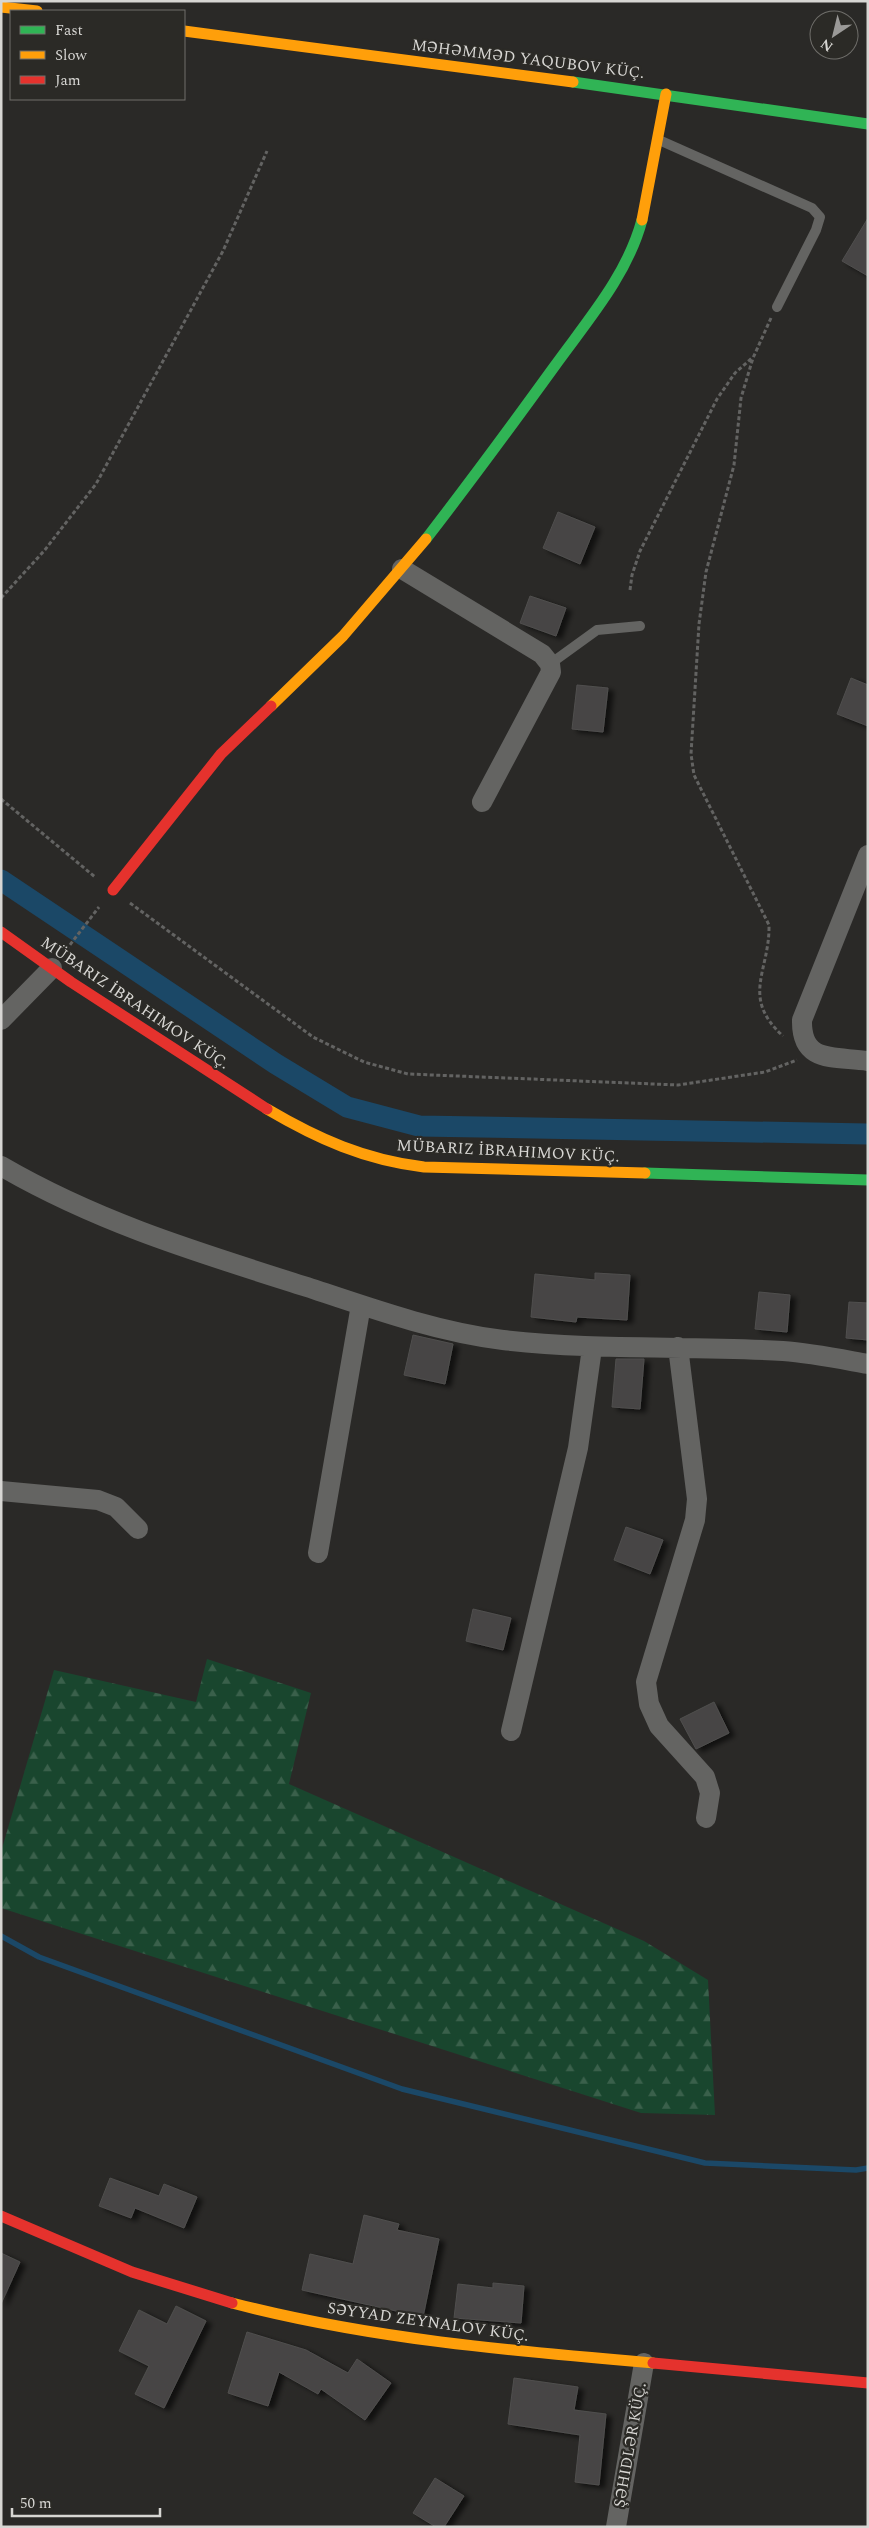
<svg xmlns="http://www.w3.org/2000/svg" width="869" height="2528" font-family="Spectral,serif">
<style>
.forest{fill:url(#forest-firs)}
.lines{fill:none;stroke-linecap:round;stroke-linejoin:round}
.stream{stroke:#1b4867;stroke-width:5.5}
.canal{stroke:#1b4867;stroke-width:21}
.building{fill:#464444;stroke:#504f4e;filter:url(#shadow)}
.path{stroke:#636362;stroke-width:3;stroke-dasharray:4 2.5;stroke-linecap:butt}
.lane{stroke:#646462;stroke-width:10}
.street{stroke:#646462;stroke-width:20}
.fast{stroke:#30b455;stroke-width:11}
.slow{stroke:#ff9f0a;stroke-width:11}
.jam{stroke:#e5322d;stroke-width:11}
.labels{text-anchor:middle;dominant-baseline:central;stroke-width:4.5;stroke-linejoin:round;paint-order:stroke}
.street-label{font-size:16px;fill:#d7d6d3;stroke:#2b2a26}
</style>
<defs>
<pattern id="forest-firs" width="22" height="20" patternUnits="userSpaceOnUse" patternTransform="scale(1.25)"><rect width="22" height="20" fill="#19462e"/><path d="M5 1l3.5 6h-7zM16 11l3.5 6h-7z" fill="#3a604b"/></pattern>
<filter id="shadow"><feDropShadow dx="5.5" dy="3" stdDeviation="2.5" flood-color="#0009"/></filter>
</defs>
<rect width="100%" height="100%" fill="#2a2927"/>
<!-- forest -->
<path class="forest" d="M 207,1659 L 311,1693 L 289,1784 L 644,1941 L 708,1980 L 715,2115 L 641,2113 L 1,1908 L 1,1852 L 54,1670 L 196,1702 Z"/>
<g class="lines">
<!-- stream -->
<path class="stream" d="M 1,1936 L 39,1957 L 402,2089 L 705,2163 L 856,2170 L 868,2168"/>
<!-- canal -->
<path class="canal" d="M 1,880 L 276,1064 L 347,1107 L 419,1126 L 868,1134"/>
</g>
<!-- building -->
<path class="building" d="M 868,218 L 868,276 L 842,261 Z
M 558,512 L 595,527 L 580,564 L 543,548 Z
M 530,596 L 566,608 L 556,636 L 520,623 Z
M 851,678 L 868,685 L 868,726 L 837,714 Z
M 577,685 L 608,688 L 603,732 L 572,729 Z
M 595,1273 L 630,1275 L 627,1320 L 577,1317 L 576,1322 L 531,1317 L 535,1274 L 595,1280 Z
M 759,1292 L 790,1295 L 787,1332 L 755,1329 Z
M 849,1302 L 868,1303 L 868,1340 L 846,1338 Z
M 413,1335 L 453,1344 L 445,1384 L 404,1375 Z
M 616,1359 L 644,1359 L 640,1409 L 612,1407 Z
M 626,1527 L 663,1540 L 650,1574 L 614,1560 Z
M 473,1609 L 511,1618 L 503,1650 L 466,1641 Z
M 714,1702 L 729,1733 L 696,1749 L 680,1719 Z
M 110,2178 L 159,2196 L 164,2184 L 197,2197 L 184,2228 L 135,2208 L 131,2218 L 99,2206 Z
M 364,2215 L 399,2224 L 397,2230 L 439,2239 L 423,2317 L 302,2290 L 310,2254 L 353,2264 Z
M 1,2253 L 20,2262 L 1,2304 Z
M 493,2283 L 524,2286 L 521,2323 L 454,2318 L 458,2284 L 493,2288 Z
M 176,2306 L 206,2321 L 164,2408 L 135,2394 L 149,2366 L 119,2351 L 139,2310 L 167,2324 Z
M 247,2332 L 306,2350 L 348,2373 L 357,2359 L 391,2383 L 365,2420 L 321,2389 L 318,2394 L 279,2372 L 268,2406 L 228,2393 Z
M 514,2378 L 578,2387 L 574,2410 L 606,2414 L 599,2485 L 575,2482 L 580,2435 L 508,2424 Z
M 435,2478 L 464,2496 L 444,2527 L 436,2527 L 413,2513 Z"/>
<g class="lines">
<!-- path -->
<path class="path" d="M 771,318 L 753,358 L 741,398 L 734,465 L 706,572 L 699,624 L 691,754 L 694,775 L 769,925 C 770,971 740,997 783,1036
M 630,590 L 632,575 L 640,551 L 717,399 L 735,373 L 752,358
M 1,598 L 44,551 L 96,484 L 223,251 L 267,151
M 1,799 L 95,877
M 130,903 L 313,1037 L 364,1062 L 408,1074 L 678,1085 L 765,1072 L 797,1060
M 66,950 L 99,907"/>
<!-- lane -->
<path class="lane" d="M 659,140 L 812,208 L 820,217 L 816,230 L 777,307
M 550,664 L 597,630 L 640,626"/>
<!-- street -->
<path class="street" d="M 402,569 L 542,654 L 550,664 L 551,672 L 482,802
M 868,855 L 802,1020 C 801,1064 834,1056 868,1061
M 1,1020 L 52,968
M 1,1166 C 99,1223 200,1253 307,1287 C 370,1308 437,1332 503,1340 C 596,1351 690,1345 783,1351 C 811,1353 840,1359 868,1364
M 678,1347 L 697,1499 L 695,1520 L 646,1682 L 649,1704 L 659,1726 L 705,1777 L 710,1793 L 706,1818
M 1,1491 L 98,1500 L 116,1507 L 138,1529
M 318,1553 L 361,1305
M 511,1731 L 578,1448 L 592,1348
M 616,2527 L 644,2363"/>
<!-- fast -->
<path class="fast" d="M 573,82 L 868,124
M 426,539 C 470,482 512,425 554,367 C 587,321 627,276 642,220
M 645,1173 L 868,1180"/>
<!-- slow -->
<path class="slow" d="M 1,7 L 37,11
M 184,31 L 573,82
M 642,220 L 666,94
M 271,706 L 343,636 L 426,539
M 267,1109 C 318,1139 365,1160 424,1167 L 645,1173
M 232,2303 C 370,2339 512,2351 653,2363"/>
<!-- jam -->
<path class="jam" d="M 113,890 L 221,754 L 271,706
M 1,932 L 71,982 L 267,1109
M 1,2216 L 132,2272 L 232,2303
M 653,2363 L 868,2383"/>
</g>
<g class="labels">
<!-- street labels -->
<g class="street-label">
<text transform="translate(528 59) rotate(7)">MƏHƏMMƏD YAQUBOV KÜÇ.</text>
<text transform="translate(135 1003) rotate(34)">MÜBARIZ İBRAHIMOV KÜÇ.</text>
<text transform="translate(508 1151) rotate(3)">MÜBARIZ İBRAHIMOV KÜÇ.</text>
<text transform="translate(428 2322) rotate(8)">SƏYYAD ZEYNALOV KÜÇ.</text>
<text transform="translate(630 2445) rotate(-80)">ŞƏHIDLƏR KÜÇ.</text>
</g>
</g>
<!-- border -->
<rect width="869" height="2528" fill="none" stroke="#d7d6d3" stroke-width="5"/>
<!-- legend -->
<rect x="10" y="10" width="175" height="90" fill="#2b2a26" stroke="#706f6b"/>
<rect x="20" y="26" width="25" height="8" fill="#30b455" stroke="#706f6b"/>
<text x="55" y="35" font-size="15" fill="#d7d6d3">Fast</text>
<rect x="20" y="51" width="25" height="8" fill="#ff9f0a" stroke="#706f6b"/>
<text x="55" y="60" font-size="15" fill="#d7d6d3">Slow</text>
<rect x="20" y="76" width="25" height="8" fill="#e5322d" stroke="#706f6b"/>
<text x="55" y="85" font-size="15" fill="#d7d6d3">Jam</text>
<!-- north arrow -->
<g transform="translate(834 35) rotate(215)"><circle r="24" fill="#2b2a26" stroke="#706f6b"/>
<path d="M0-4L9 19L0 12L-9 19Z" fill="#9a9997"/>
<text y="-8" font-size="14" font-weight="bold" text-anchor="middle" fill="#d7d6d3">N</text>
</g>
<!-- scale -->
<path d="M12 2508v8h148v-8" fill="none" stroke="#d7d6d3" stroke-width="2.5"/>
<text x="20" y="2508" font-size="15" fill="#d7d6d3" stroke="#2b2a26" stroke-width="4" paint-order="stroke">50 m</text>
</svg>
